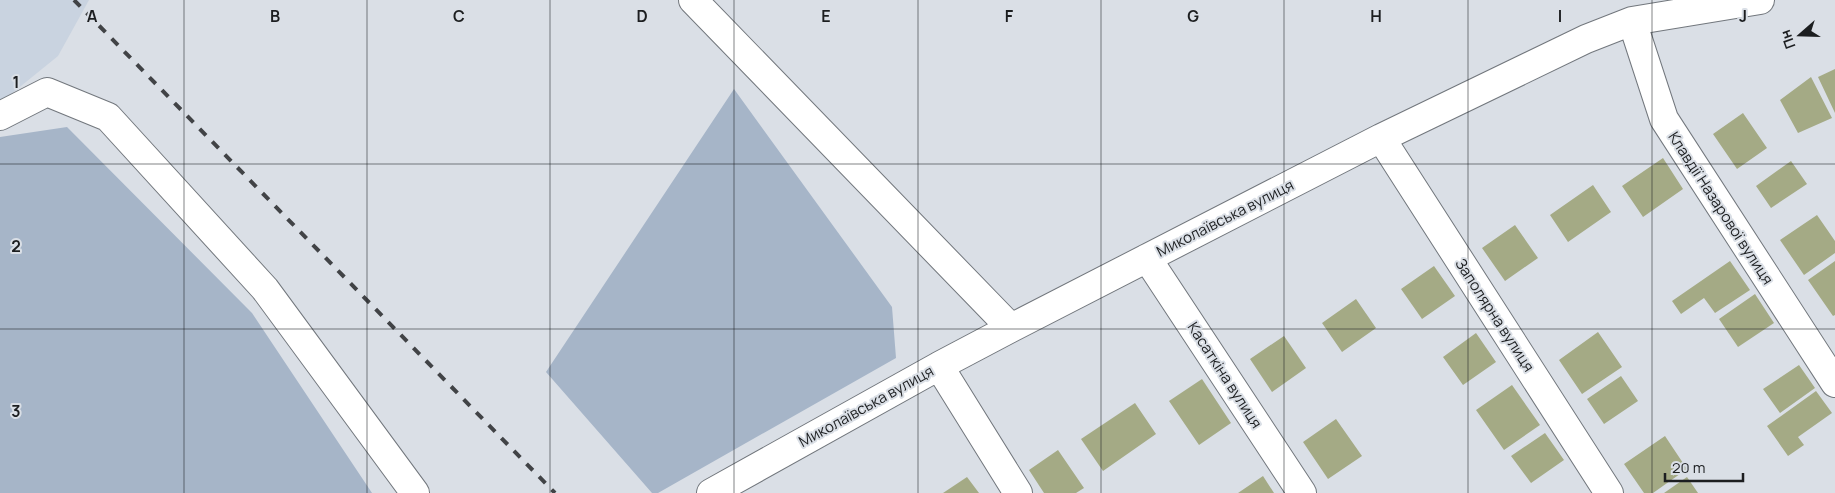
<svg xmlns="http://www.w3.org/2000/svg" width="1835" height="493" font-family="Manrope,sans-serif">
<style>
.built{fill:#c9d3e0}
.green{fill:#a6b5c8}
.building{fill:#a4aa85}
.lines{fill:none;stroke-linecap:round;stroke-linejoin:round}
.minor-casing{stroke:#72777d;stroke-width:30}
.minor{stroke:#fff;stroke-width:28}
.rail{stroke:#414346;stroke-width:4;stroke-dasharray:9 9;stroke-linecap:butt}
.grid{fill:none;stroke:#1c1e20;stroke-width:1;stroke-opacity:0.55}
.labels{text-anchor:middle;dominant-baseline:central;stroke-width:4;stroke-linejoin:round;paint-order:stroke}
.street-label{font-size:15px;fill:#1c1e20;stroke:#dadfe6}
.grid-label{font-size:16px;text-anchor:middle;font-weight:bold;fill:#1c1e20;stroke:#dadfe6;stroke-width:4;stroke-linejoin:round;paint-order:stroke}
</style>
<rect width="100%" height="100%" fill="#dadfe6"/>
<!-- built -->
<path class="built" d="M 0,0 L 89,0 L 58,56 L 0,103 Z"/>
<!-- green -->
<path class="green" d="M 734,89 L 892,307 L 896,358 L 658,493 L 652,493 L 546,372 Z
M 67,127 L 252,313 L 372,493 L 0,493 L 0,137 Z"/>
<!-- building -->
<path class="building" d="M 1835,69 L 1835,113 L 1818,77 Z
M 1811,77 L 1832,118 L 1798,133 L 1780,100 Z
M 1743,113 L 1767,148 L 1737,169 L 1713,134 Z
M 1663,158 L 1683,189 L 1643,217 L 1622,186 Z
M 1791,161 L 1807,184 L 1771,208 L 1756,186 Z
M 1593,185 L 1611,212 L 1568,242 L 1550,215 Z
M 1817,215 L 1835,241 L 1835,253 L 1804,275 L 1780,240 Z
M 1515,225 L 1538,258 L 1505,281 L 1482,248 Z
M 1730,261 L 1750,290 L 1715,313 L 1704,298 L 1681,314 L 1672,301 Z
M 1835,261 L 1835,315 L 1833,316 L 1808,280 Z
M 1434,266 L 1455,296 L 1422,319 L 1401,289 Z
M 1755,294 L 1774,323 L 1738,347 L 1719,319 Z
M 1356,299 L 1376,328 L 1342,352 L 1322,323 Z
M 1598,332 L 1622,367 L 1582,394 L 1559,360 Z
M 1476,333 L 1496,362 L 1463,385 L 1443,357 Z
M 1284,336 L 1306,368 L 1272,392 L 1250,359 Z
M 1799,365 L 1815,388 L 1780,413 L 1763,389 Z
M 1621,376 L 1638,401 L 1604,424 L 1587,399 Z
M 1202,379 L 1231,423 L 1199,445 L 1169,401 Z
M 1512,385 L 1540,425 L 1504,450 L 1476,410 Z
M 1816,391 L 1832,413 L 1798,437 L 1804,445 L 1788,456 L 1767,426 Z
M 1135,403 L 1156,434 L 1103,471 L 1081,439 Z
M 1336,419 L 1362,456 L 1328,479 L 1303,442 Z
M 1545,433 L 1564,460 L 1531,483 L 1511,456 Z
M 1665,436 L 1687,469 L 1653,493 L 1644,493 L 1624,464 Z
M 1058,450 L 1084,488 L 1076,493 L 1044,493 L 1029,470 Z
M 1263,476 L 1274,493 L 1238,493 Z
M 967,477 L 979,493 L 943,493 Z
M 1687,477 L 1698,493 L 1664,493 Z"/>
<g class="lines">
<defs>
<path id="minor" d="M 693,0 L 1011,328
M 1632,21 L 1664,119 L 1835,383
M 0,116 L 47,92 L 108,117 L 265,289 L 415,493
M 1381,138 L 1609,493
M 1147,258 L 1302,493
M 939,366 L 1018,493
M 711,493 L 939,366 L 1011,328 L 1381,138 L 1586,39 L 1632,21 L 1760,0"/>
</defs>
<!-- minor casing -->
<use href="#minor" class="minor-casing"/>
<!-- minor -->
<use href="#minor" class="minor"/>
<!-- rail -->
<path class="rail" d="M 74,0 L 555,493"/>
</g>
<!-- grid -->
<path class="grid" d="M 184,0 L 184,493M 367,0 L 367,493M 550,0 L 550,493M 734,0 L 734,493M 918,0 L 918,493M 1101,0 L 1101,493M 1284,0 L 1284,493M 1468,0 L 1468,493M 1652,0 L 1652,493M 0,164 L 1835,164M 0,329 L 1835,329"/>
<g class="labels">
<!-- street labels -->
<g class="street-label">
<text transform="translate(1721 208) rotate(57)">Клавдії Назарової вулиця</text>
<text transform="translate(1225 218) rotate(-27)">Миколаївська вулиця</text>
<text transform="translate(1495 315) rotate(57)">Заполярна вулиця</text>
<text transform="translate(1225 375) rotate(57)">Касаткіна вулиця</text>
<text transform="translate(866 406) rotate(-29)">Миколаївська вулиця</text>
</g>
</g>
<g class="grid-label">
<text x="92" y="22">A</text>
<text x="275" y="22">B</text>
<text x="459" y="22">C</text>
<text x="642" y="22">D</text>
<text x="826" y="22">E</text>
<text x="1009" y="22">F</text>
<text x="1193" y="22">G</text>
<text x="1376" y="22">H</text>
<text x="1560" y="22">I</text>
<text x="1743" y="22">J</text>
<text x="16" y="88">1</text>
<text x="16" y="252">2</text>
<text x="16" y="417">3</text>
</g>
<!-- north arrow -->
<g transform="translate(1800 35) rotate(250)" stroke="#dadfe6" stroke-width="4" paint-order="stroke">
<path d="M0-4L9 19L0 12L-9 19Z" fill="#1c1e20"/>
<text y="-8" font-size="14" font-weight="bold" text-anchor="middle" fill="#1c1e20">Пн</text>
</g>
<!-- scale -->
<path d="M1665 473v8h78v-8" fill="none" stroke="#1c1e20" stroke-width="2.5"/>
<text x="1672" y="473" font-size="15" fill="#1c1e20" stroke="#dadfe6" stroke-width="4" paint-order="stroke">20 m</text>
</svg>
